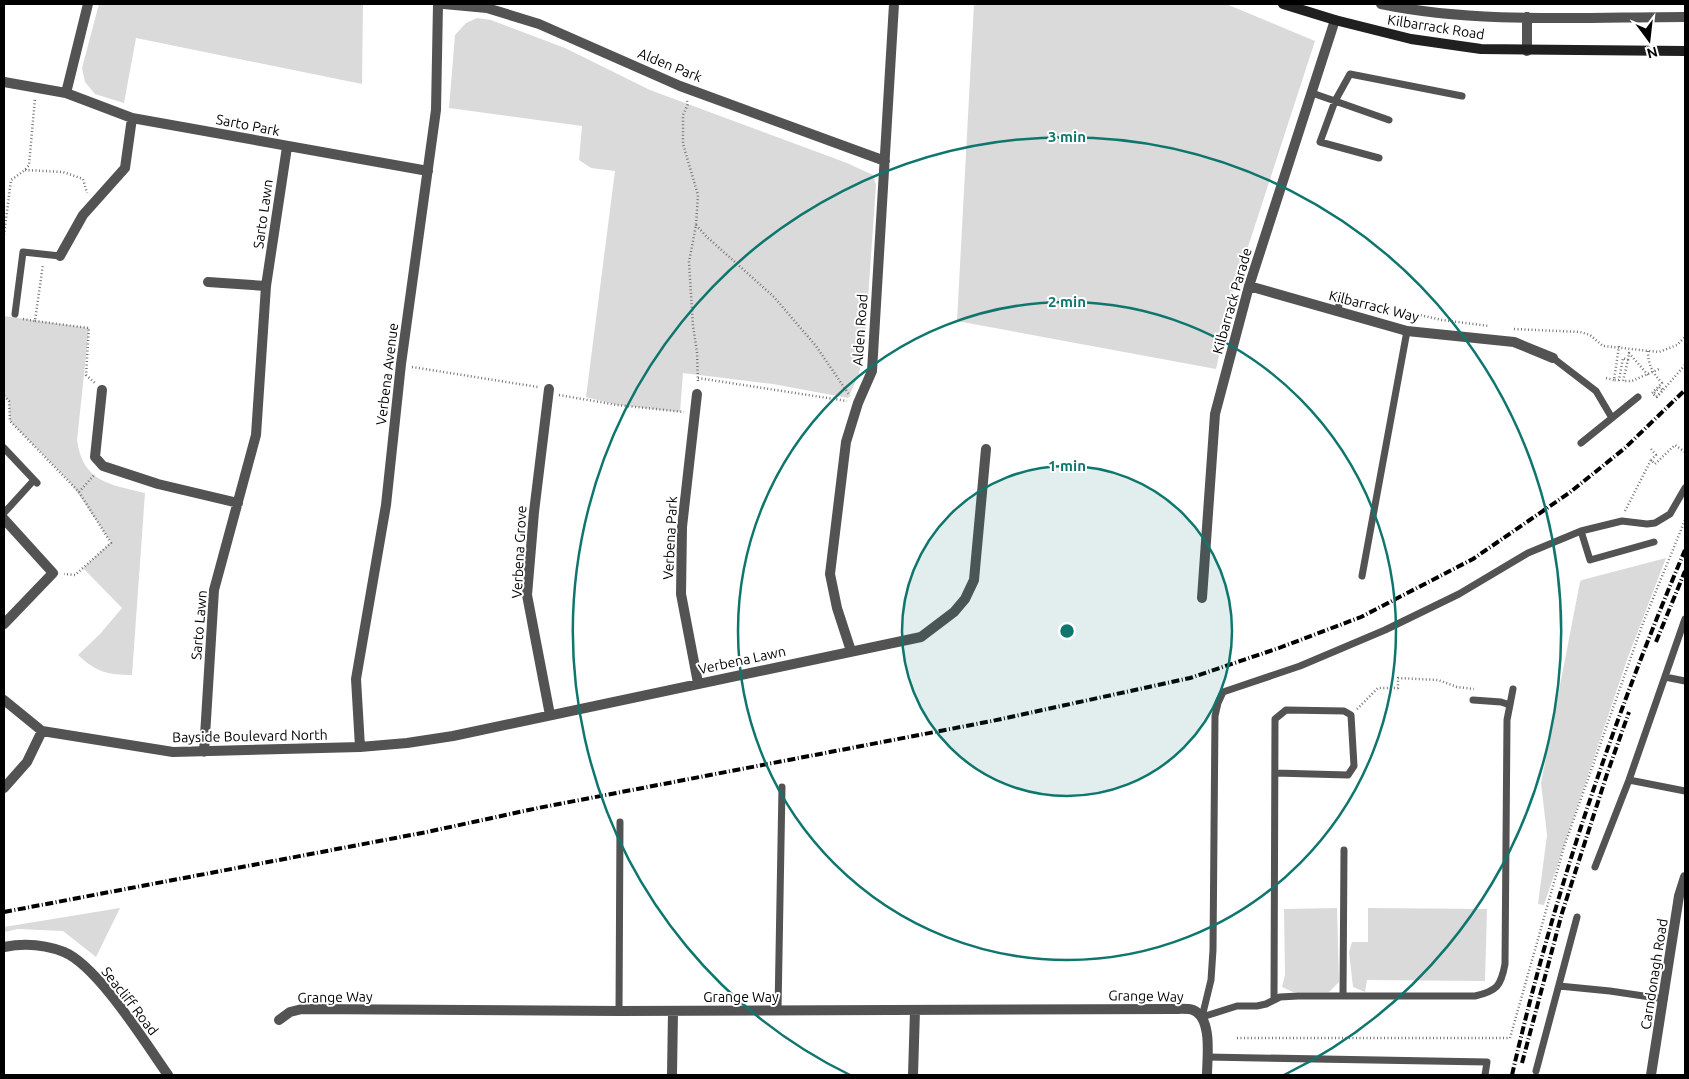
<svg xmlns="http://www.w3.org/2000/svg" width="1689" height="1079" font-family="Ubuntu,sans-serif">
<style>
.green{fill:#dadada}
.lines{fill:none;stroke-linecap:round;stroke-linejoin:round}
.path{stroke:#757575;stroke-width:2.5;stroke-dasharray:1 2.5;stroke-linecap:butt}
.lane{stroke:#535353;stroke-width:7}
.street{stroke:#535353;stroke-width:10}
.secondary{stroke:#202020;stroke-width:10}
.rail{stroke:#000;stroke-width:4;stroke-dasharray:8 2.5 1 2.5;stroke-linecap:butt}
.ring{fill:none;stroke:#0f766e;stroke-width:2.5}
.labels{text-anchor:middle;dominant-baseline:central;stroke-width:4;stroke-linejoin:round;paint-order:stroke}
.street-label{font-size:14px;fill:#000;stroke:#fff}
.centre{fill:#0f766e;stroke:#fff;stroke-width:2.5}
.ring-label{font-size:15px;text-anchor:middle;font-weight:bold;fill:#0f766e;stroke:#fff;stroke-width:4;stroke-linejoin:round;paint-order:stroke}
</style>
<rect width="100%" height="100%" fill="#fff"/>
<!-- green -->
<path class="green" d="M 99,4 L 363,4 L 362,84 L 136,38 L 124,103 L 95,94 L 85,82 L 82,68 Z
M 974,4 L 1226,4 L 1315,41 L 1234,290 L 1216,369 L 957,321 Z
M 477,18 L 491,20 L 565,48 L 650,90 L 847,163 L 873,175 L 876,185 L 865,341 L 859,374 L 848,398 L 773,384 L 683,373 L 680,412 L 617,405 L 586,397 L 615,171 L 591,168 L 579,160 L 582,126 L 449,108 L 455,35 L 466,23 Z
M 4,316 L 89,328 L 77,440 C 83,483 110,484 145,493 L 132,675 C 108,675 96,672 78,655 L 100,634 L 122,608 L 83,568 L 111,542 L 70,482 L 10,421 L 9,401 L 4,396 Z
M 1666,558 L 1628,657 L 1544,905 L 1538,904 L 1547,835 L 1541,783 L 1580,582 L 1582,580 Z
M 120,908 L 96,957 L 63,931 L 18,929 L 4,932 L 4,927 Z
M 1337,908 L 1339,982 L 1329,992 L 1293,992 L 1282,987 L 1285,975 L 1284,909 Z
M 1368,908 L 1487,909 L 1485,981 L 1367,980 L 1365,992 L 1353,987 L 1349,952 L 1352,942 L 1368,942 Z"/>
<g class="lines">
<!-- path -->
<path class="path" d="M 687,101 L 688,104 L 683,115 L 683,144 L 698,195 L 696,225 L 689,262 L 693,326 L 697,352 L 698,383
M 25,170 L 63,172 L 83,179 L 87,193
M 696,225 L 707,237 L 774,297 L 816,346 L 850,396
M 4,235 L 11,180 L 25,170 L 29,165 L 35,98
M 1349,299 L 1442,320 L 1489,326
M 23,319 L 35,321 L 43,264
M 35,321 L 89,328 L 86,375 L 95,383
M 1514,329 L 1580,332 L 1590,335 L 1603,346 L 1659,352 L 1677,345 L 1685,337
M 1619,346 L 1614,380 L 1619,380 L 1623,358 L 1628,360 L 1623,381 L 1632,381 L 1659,369
M 1648,351 C 1648,365 1653,373 1662,383 L 1652,393 L 1656,397 L 1663,390 L 1660,387 L 1653,394 L 1657,397 L 1685,365
M 1628,360 L 1629,353 L 1648,375
M 412,367 L 538,387
M 698,378 L 847,401
M 1606,378 L 1614,380
M 559,395 L 617,405 L 684,412
M 4,396 L 9,401 L 10,421 L 79,492 L 111,543 L 75,575 L 64,574
M 1651,449 L 1656,455 L 1651,460
M 79,492 L 95,474
M 1625,511 L 1651,460 L 1655,464 L 1675,445 L 1685,452
M 1357,709 L 1378,688 L 1398,688 L 1398,678 L 1438,680 L 1457,687 L 1474,689
M 1237,1038 L 1510,1038 L 1564,847 L 1643,623 L 1685,520"/>
<!-- lane -->
<path class="lane" d="M 1312,93 L 1335,101 L 1350,74 L 1462,96
M 1379,158 L 1320,142 L 1335,101 L 1389,120
M 1338,312 L 1340,297
M 15,314 L 23,252 L 60,256
M 1553,358 L 1596,391 L 1612,418
M 1581,443 L 1638,397
M 4,448 L 37,483
M 4,513 L 34,480
M 1581,531 L 1590,560 L 1654,542
M 1362,576 L 1407,331
M 1665,677 L 1685,681
M 1473,700 L 1501,702 L 1510,705
M 1629,780 L 1685,791
M 1595,867 L 1629,780 L 1685,619
M 1559,986 L 1610,991 L 1664,999
M 1343,995 L 1344,850
M 1274,999 L 1275,719 L 1286,710 L 1344,711 L 1351,715 L 1354,766 L 1348,775 L 1275,773
M 778,1010 L 782,787
M 619,1011 L 620,822
M 1202,1017 L 1211,980 L 1213,950 L 1215,716 L 1218,703 L 1223,692 L 1300,666 L 1385,630 L 1459,594 L 1528,553 L 1581,531 L 1622,521 L 1647,524 L 1655,523 L 1670,514 L 1685,488
M 1202,1017 L 1237,1006 L 1257,1006 L 1266,1004 L 1280,997 L 1298,996 L 1475,996 C 1497,991 1501,986 1505,964 L 1507,720 L 1513,689
M 1207,1057 L 1487,1062 L 1485,1075
M 1536,1071 L 1577,917"/>
<!-- street -->
<path class="street" d="M 444,4 L 487,8 L 539,24 L 680,86 L 885,161
M 1381,4 C 1477,24 1587,17 1685,17
M 1527,51 L 1527,17
M 4,82 L 66,93 L 132,118 L 428,171
M 66,93 L 88,4
M 60,256 L 83,215 L 125,168 L 132,118
M 208,282 L 266,286
M 1249,286 L 1407,331 L 1514,342 L 1553,358
M 549,389 L 534,512 L 527,595 L 550,715
M 102,390 L 95,457 L 103,466 L 158,484 L 238,503
M 697,394 L 682,527 L 681,594 L 698,683
M 4,519 L 53,573 L 4,624
M 1202,598 L 1215,414 L 1249,286 L 1335,20
M 851,651 L 837,608 L 830,574 L 846,442 L 858,403 L 872,371 L 894,4
M 4,700 L 42,731 L 173,752 L 360,747 L 407,743 L 453,736 L 921,637 L 954,612 L 965,599 L 974,580 L 986,449
M 360,747 L 356,679 L 386,505 L 401,364 L 436,110 L 438,4
M 204,752 L 214,590 L 256,435 L 266,286 L 287,147
M 4,788 L 27,762 L 42,731
M 4,947 C 24,943 46,945 64,952 C 98,966 146,1044 168,1075
M 279,1020 L 290,1012 L 302,1009 L 619,1011 L 1173,1009 C 1179,1009 1187,1008 1193,1010 C 1213,1018 1207,1058 1207,1075
M 672,1075 L 673,1011
M 913,1075 L 915,1010
M 1651,1075 L 1679,896 L 1685,877"/>
<!-- secondary -->
<path class="secondary" d="M 1283,4 L 1335,20 L 1411,39 L 1481,49 L 1685,51"/>
<!-- rail -->
<path class="rail" d="M 1656,642 L 1685,571
M 4,912 L 427,832 L 538,808 L 992,721 L 1190,678 L 1279,648 L 1361,617 L 1473,559 L 1569,493 L 1599,469 L 1625,448 L 1685,390
M 1522,1063 L 1562,913 L 1607,774 L 1629,712
M 1512,1075 C 1553,896 1613,720 1685,550"/>
</g>
<!-- distance rings -->
<circle cx="1067" cy="631" r="165" fill="#0f766e" fill-opacity=".12"/>
<g class="ring">
<circle cx="1067" cy="631" r="165"/>
<circle cx="1067" cy="631" r="329"/>
<path d="M850 1075A494 494 0 1 1 1284 1075"/>
</g>
<g class="labels">
<!-- street labels -->
<g class="street-label">
<text transform="translate(1436 27) rotate(9)">Kilbarrack Road</text>
<text transform="translate(670 65) rotate(22)">Alden Park</text>
<text transform="translate(248 125) rotate(11)">Sarto Park</text>
<text transform="translate(263 214) rotate(-82)">Sarto Lawn</text>
<text transform="translate(1232 301) rotate(-74)">Kilbarrack Parade</text>
<text transform="translate(1374 306) rotate(14)">Kilbarrack Way</text>
<text transform="translate(860 330) rotate(-86)">Alden Road</text>
<text transform="translate(387 374) rotate(-83)">Verbena Avenue</text>
<text transform="translate(670 538) rotate(-87)">Verbena Park</text>
<text transform="translate(519 552) rotate(-87)">Verbena Grove</text>
<text transform="translate(199 625) rotate(-85)">Sarto Lawn</text>
<text transform="translate(742 660) rotate(-12)">Verbena Lawn</text>
<text transform="translate(250 736) rotate(-1)">Bayside Boulevard North</text>
<text transform="translate(1654 974) rotate(-81)">Carndonagh Road</text>
<text transform="translate(1146 996) rotate(1)">Grange Way</text>
<text transform="translate(335 997) rotate(-1)">Grange Way</text>
<text x="741" y="997">Grange Way</text>
<text transform="translate(130 1001) rotate(52)">Seacliff Road</text>
</g>
</g>
<circle cx="1067" cy="631" r="8" class="centre"/>
<g class="ring-label">
<text x="1067" y="142">3 min</text>
<text x="1067" y="307">2 min</text>
<text x="1067" y="471">1 min</text>
</g>
<!-- border -->
<rect width="1689" height="1079" fill="none" stroke="#000000" stroke-width="10"/>
<!-- north arrow -->
<g transform="translate(1649 40) rotate(165)" stroke="#ffffff" stroke-width="4" paint-order="stroke">
<path d="M0-4L9 19L0 12L-9 19Z" fill="#000000"/>
<text y="-8" font-size="14" font-weight="bold" text-anchor="middle" fill="#000000">N</text>
</g>
</svg>
